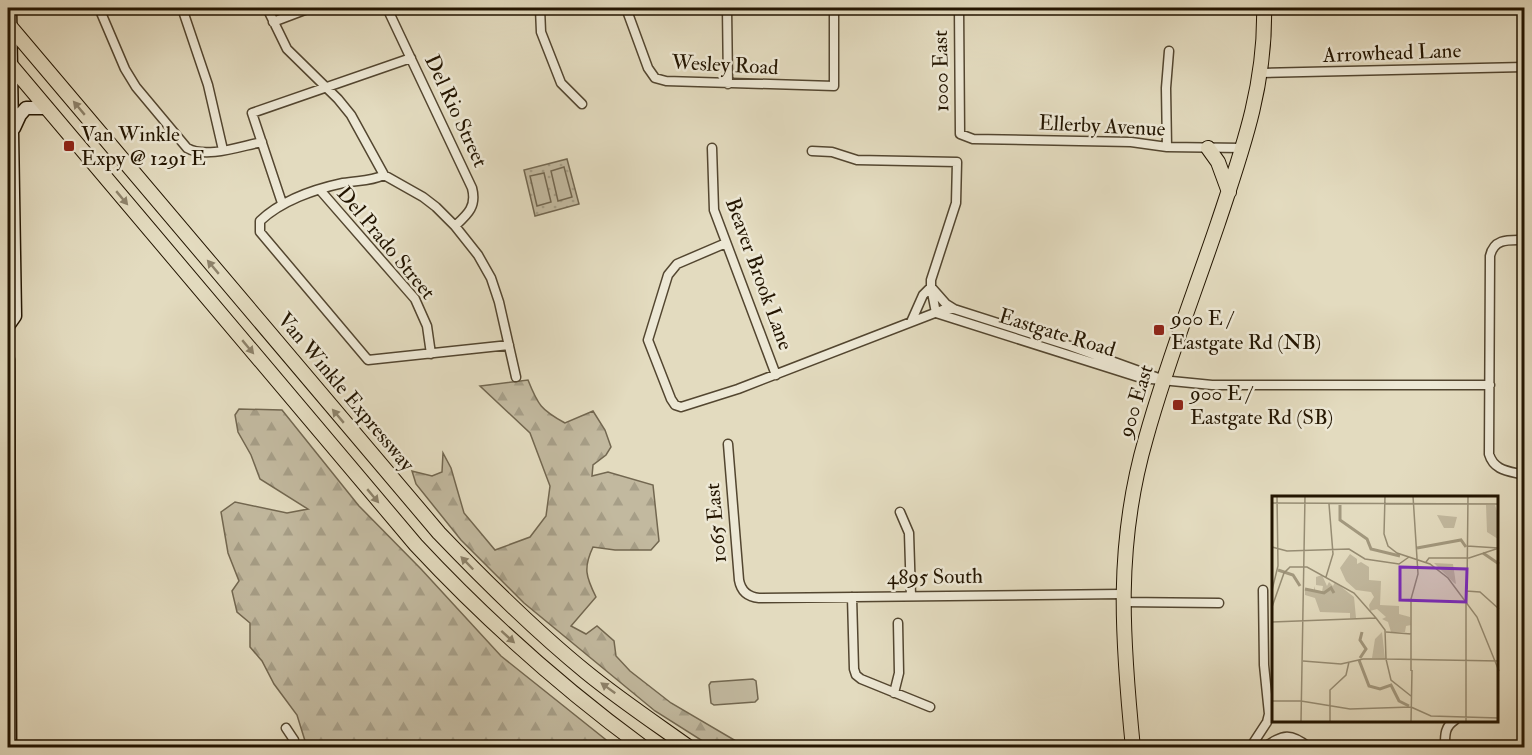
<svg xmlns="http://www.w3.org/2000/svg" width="1532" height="755" font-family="'IM FELL Double Pica',serif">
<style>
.forest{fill:url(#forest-firs);stroke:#726750;stroke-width:1.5}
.park{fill:url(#park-dots);stroke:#726750;stroke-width:1.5}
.pitch{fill:#c2b99f;stroke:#726750;stroke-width:1.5}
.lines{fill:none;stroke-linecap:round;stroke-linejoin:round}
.minor-casing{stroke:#534630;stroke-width:11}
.secondary-casing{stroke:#231501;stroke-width:15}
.primary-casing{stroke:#231501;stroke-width:16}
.minor{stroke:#ede8d5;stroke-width:8}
.secondary{stroke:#ede8d5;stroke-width:12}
.primary{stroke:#e3dbbf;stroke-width:14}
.oneway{fill:#8d826a}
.poi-dot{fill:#8f2418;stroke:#ede8d5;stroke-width:2}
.labels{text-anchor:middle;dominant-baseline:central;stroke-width:5;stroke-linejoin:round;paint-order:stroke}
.street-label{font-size:21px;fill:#231501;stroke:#ede8d5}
.poi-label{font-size:21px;fill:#231501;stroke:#ede8d5;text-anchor:start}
.inset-river{fill:none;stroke:#a2987e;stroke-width:3}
.inset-road{fill:none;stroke:#968c73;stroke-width:1.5}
.view{fill:#7b2cbf;fill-opacity:0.15;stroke:#7b2cbf;stroke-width:3}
.inset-edge{fill:none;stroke:#231501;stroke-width:3}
</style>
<defs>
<pattern id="forest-firs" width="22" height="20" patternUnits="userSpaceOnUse" patternTransform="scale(1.5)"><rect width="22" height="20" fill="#c2b99f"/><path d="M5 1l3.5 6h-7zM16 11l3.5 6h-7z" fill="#a69e87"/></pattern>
<pattern id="park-dots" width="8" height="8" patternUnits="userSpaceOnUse" patternTransform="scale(1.5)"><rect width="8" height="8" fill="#c2b99f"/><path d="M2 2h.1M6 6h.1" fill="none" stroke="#a69e87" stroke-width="1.8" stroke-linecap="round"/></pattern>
</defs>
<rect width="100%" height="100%" fill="#e3dbbf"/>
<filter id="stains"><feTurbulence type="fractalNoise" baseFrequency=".00333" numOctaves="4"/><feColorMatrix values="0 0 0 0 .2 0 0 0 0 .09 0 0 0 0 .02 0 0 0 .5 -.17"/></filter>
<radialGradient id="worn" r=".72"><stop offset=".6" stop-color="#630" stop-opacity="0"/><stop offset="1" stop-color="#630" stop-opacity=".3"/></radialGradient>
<!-- forest -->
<path class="forest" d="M 528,380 C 538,405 541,410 565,423 L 593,411 L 605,430 L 611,447 L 606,455 L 593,465 L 592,476 L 608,472 L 653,485 L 659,541 L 651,550 L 615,550 L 593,547 C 583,568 586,577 596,597 L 571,626 L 586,634 L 597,626 L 614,641 L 616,656 L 630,671 L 671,703 L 741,744 L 752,747 L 712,747 L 655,711 L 524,603 L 461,540 L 416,484 L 412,471 L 432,476 L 442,472 L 443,453 L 451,468 L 464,513 L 495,550 L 530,537 L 546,516 L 550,486 L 530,433 L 480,386 Z
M 239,409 L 282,410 L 359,506 L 421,569 L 501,656 L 615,747 L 310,748 L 306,744 L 297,715 L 274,684 L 262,661 L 250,647 L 250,623 L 237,612 L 232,591 L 239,581 L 228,553 L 221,512 L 235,502 L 287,513 L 308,509 L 260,479 L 251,455 L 238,432 L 235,415 Z"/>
<!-- park -->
<path class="park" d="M 567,159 L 579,204 L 535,216 L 524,170 Z"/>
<!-- pitch -->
<path class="pitch" d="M 564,167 L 572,197 L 558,201 L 551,171 Z
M 544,173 L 551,202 L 537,206 L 530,176 Z
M 753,679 L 756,681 L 758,699 L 755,702 L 714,705 L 711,703 L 709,685 L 711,682 Z"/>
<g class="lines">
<defs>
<path id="minor" d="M 99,8 L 125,69 L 136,87 L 187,148 C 206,159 241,146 262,142
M 182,8 L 208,85 L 223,150
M 267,8 L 287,49 L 338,99 L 351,115 L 384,175 L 423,197 L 436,207 L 455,226 L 478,255 L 491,278 L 499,302 L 516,377
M 387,8 L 472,188 C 477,207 467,215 455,226
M 540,8 L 541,32 L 561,83 L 582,104
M 626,8 L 648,68 L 655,78 L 666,81 L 834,86 L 834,8
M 727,8 L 728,84
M 959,8 L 960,134 L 973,139 L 1131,142 L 1167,147 L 1243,148
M 273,22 L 310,8
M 1260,73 L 1524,67
M 1167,147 L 1166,88 L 1169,51
M 712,148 L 714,210 L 776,375
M 812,151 L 832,152 L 857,160 L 957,162 L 956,203 L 931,280 L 931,287 L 936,313
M 384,175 C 369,182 359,180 343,183 C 315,189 281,201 260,221 L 260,232 L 368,360 L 509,345
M 320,190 L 415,299 L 427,326 L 431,354
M 282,203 L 252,113 L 411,58
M 1524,240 C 1509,240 1494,238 1490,256 L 1489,454 C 1494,471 1509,471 1524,475
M 726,243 L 677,264 L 668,275 L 648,340 L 671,399 L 675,405 L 681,407 L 738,389 L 945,309 L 954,309 L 1070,346 L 1164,380
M 936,313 L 1141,378 L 1212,385 L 1490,385
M 911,322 L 923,295 L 931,287 L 946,304 L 954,309
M 728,444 L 739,580 C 741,591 748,597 759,598 L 1122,594
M 900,512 L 909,533 L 911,596
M 852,597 L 854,669 L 856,675 L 861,679 L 930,707
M 1122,602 L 1219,603
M 894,693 L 899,673 L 898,623
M 286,728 L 294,740 L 296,748
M 1250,748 L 1267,722 L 1269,714 L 1264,665 L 1263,590
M 1263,748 C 1284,734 1290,732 1310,748
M 1445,748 C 1445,736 1444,727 1455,720"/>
<path id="secondary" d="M 14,128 L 20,115 L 26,108 L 47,108
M 8,326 L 15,316 L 10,8
M 8,359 L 10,748"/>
<path id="primary" d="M 8,24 L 439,533 C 486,582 533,629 586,672 C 619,699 655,723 690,748
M 8,62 L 416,545 C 486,620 561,687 644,748
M 1208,148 L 1218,162 L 1229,192
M 1133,748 C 1122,638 1115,545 1146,438 C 1166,365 1194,294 1218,223 C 1242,151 1266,85 1264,8"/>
</defs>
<!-- minor casing -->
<use href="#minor" class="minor-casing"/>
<!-- secondary casing -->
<use href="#secondary" class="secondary-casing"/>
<!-- primary casing -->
<use href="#primary" class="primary-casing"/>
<!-- minor -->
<use href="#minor" class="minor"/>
<!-- secondary -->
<use href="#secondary" class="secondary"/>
<!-- primary -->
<use href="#primary" class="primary"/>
</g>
<!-- one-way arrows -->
<defs><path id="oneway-solid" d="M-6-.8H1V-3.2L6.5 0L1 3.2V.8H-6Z" transform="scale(1.5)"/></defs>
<g class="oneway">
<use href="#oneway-solid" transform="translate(79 108) rotate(-130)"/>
<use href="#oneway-solid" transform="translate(122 198) rotate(50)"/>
<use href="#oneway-solid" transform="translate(213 267) rotate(-130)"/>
<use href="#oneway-solid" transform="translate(248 347) rotate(50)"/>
<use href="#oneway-solid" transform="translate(338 416) rotate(-130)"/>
<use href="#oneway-solid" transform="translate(373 496) rotate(50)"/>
<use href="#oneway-solid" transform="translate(467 563) rotate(-134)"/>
<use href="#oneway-solid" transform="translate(508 637) rotate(42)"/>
<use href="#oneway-solid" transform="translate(608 688) rotate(-144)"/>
</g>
<!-- markers -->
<g class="poi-dot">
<rect x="63" y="140" width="12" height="12" rx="3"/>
<rect x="1153" y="324" width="12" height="12" rx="3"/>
<rect x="1172" y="399" width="12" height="12" rx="3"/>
</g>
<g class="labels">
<!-- street labels -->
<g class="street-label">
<text transform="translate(1392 53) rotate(-2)">Arrowhead Lane</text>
<text transform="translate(725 65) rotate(3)">Wesley Road</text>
<text transform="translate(941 71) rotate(-91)">1000 East</text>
<text transform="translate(456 111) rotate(65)">Del Rio Street</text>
<text transform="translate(1102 126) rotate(3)">Ellerby Avenue</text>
<text transform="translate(386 243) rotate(50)">Del Prado Street</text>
<text transform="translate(759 274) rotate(70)">Beaver Brook Lane</text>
<text transform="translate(1057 333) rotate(17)">Eastgate Road</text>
<text transform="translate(346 392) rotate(50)">Van Winkle Expressway</text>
<text transform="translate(1136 401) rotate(-73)">900 East</text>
<text transform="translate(716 523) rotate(-95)">1065 East</text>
<text transform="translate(935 577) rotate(-1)">4895 South</text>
</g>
<!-- poi labels -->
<g class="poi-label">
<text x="81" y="134">Van Winkle<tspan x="81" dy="24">Expy @ 1291 E</tspan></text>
<text x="1171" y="318">900 E /<tspan x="1171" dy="24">Eastgate Rd (NB)</tspan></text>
<text x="1190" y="393">900 E /<tspan x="1190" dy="24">Eastgate Rd (SB)</tspan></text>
</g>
</g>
<!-- overview -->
<g transform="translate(1272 496)">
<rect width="226" height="226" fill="#e3dbbf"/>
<path d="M 78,58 L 85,63 L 85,68 L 89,66 L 97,71 L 97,84 L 109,85 L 108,109 L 127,110 L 127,118 L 138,121 L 139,129 L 134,130 L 133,136 L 119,136 L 116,126 L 110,123 L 114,121 L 105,113 L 98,115 L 97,109 L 102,101 L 99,96 L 84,94 L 74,85 L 68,72 Z" fill="#c2b99f"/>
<path d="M 162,67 L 181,68 L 184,88 L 182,87 Z" fill="#c2b99f"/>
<path d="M 165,19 L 185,21 L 182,32 L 172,32 ZM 110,136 L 113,163 L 100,162 L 103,143 Z" fill="#c2b99f"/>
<path d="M 214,9 L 223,9 L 226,18 L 226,43 L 215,36 ZM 50,79 L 55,90 L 57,86 L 61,90 L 63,86 L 82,101 L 84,122 L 78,122 L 78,117 L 48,116 L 43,102 L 33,99 L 33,93 L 42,95 L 42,90 L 44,96 L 50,96 L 51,90 L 44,89 L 44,81 Z" fill="#c2b99f"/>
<path class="inset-river" d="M 68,9 L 68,24 L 95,43 L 99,53 L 128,60M 145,52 L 189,44 L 194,51M 211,57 L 227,68M 6,74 L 21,79 L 28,90M 33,93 L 52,97 L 59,92 L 62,97M 88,162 L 94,153 L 88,144 L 90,136M 87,164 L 97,190 L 108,193 L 119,189 L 127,205 L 137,210"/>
<path class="inset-road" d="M 113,0 L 112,38 L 116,50 L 125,57 L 158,68 L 176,82 L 205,121 L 227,175M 0,7 L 227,8M 195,50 L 226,52M 0,51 L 15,55 L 77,53 L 93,63 L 127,68 L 137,61M 154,66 L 157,62 L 197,62 L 227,52M 26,71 L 35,71 L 82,97 L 104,122M 54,81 L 61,58 L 57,8M 195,93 L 196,0M 0,94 L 6,70 L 5,0M 194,95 L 208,96 L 227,113M 0,111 L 12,77 L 18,71 L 28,71M 104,122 L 113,134 L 114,163 L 227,165M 0,126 L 104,122M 114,136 L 139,138M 31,165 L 69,168 L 91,163 L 114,163 L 119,184 L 139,200M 139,175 L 139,103 L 146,78 L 141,0M 0,205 L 29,205M 29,205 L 78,213 L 139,211M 139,211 L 159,220 L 227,222M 29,226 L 33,0M 58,226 L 58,194 L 74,179 L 77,166M 139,226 L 140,174M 194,226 L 194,91"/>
<path class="view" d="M 128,71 L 195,73 L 194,106 L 128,104 Z"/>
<rect width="226" height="226" class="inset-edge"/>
</g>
<!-- margin -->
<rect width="1532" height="755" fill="none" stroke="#e3dbbf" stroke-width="30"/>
<rect x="9" y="9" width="1514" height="737" fill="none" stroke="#231501" stroke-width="3"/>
<rect x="15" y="15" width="1502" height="725" fill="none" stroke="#231501" stroke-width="1.5"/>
<rect width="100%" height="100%" filter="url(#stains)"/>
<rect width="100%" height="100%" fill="url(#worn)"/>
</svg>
